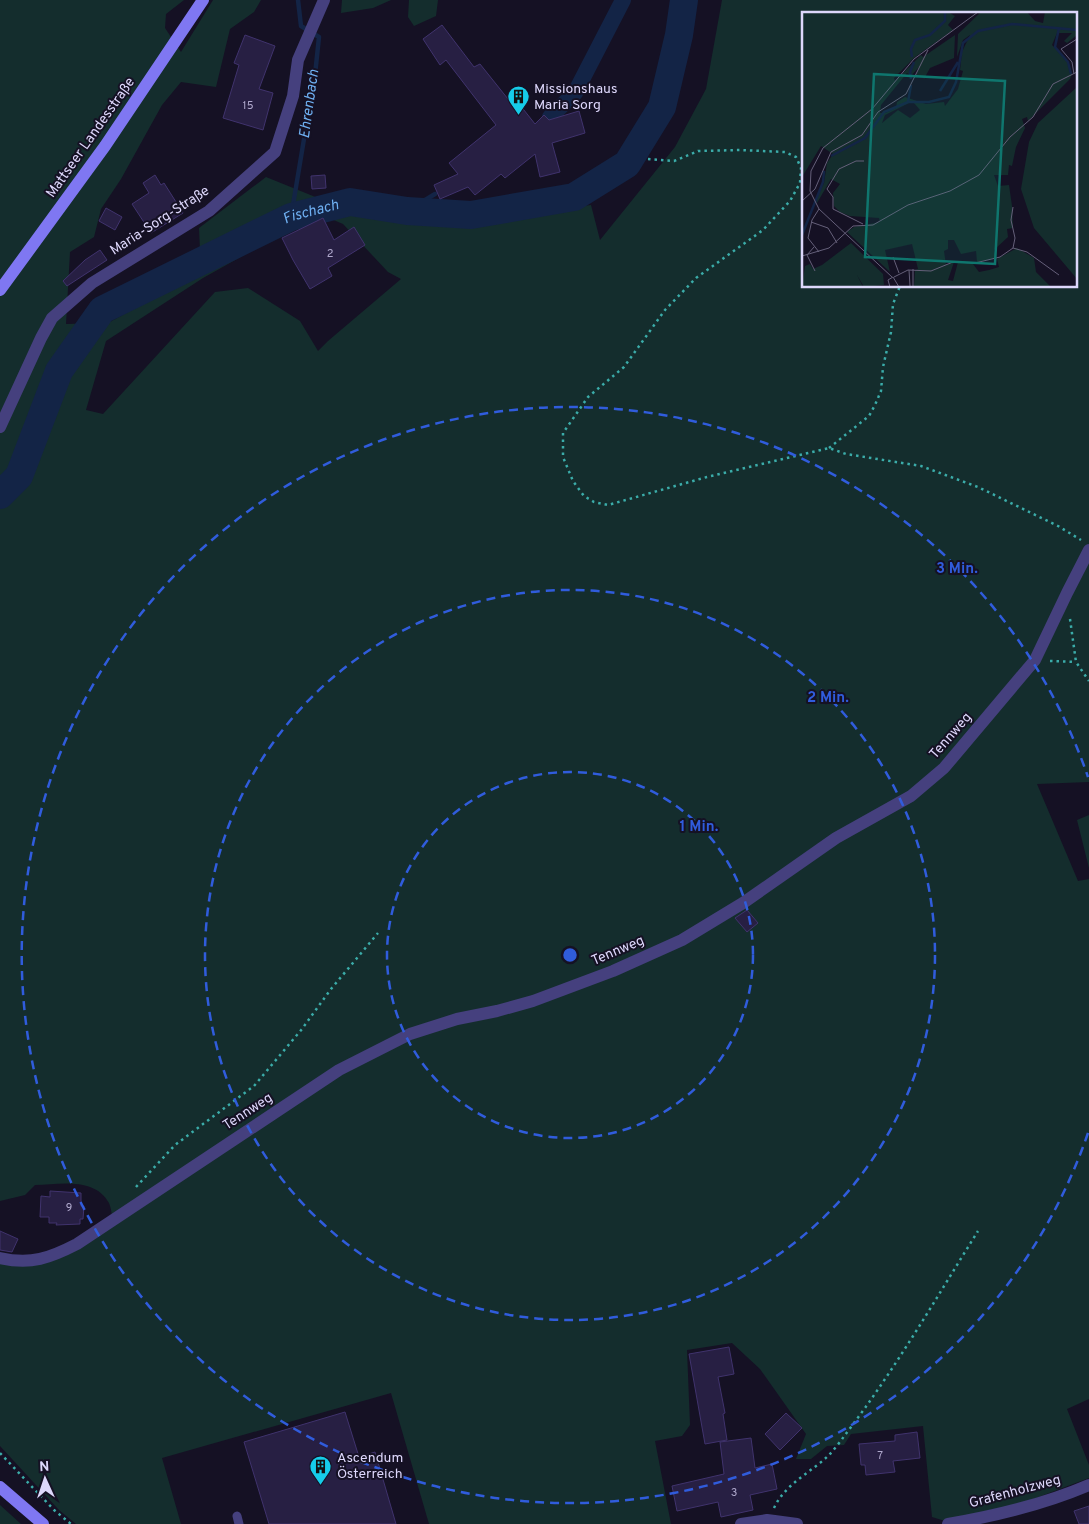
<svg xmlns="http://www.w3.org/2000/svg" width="1089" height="1524" font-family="Overpass,sans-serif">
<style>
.green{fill:#142d2d;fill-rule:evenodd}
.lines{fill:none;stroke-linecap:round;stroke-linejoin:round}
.stream{stroke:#132446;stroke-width:4.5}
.canal{stroke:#132446;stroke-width:16}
.river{stroke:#132446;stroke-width:28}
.building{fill:#271f43;stroke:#40336d}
.path{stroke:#3baca9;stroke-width:2.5;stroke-dasharray:2.5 4;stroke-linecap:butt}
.lane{stroke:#45407e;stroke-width:9}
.street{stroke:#45407e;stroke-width:12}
.secondary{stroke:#7f77f2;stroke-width:12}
.ring{fill:none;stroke:#305cdc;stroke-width:2.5;stroke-dasharray:9 6}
.labels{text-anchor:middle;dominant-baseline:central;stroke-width:4;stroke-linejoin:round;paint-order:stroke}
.number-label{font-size:11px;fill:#b0a9cd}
.poi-label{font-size:14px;fill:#ddd7fb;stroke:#151124;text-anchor:start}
.street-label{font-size:14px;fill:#ddd7fb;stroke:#151124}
.water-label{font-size:15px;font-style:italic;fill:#6fb0f2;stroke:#151124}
.inset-river{fill:none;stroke:#132446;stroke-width:2.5}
.inset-road{fill:none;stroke:#65607a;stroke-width:1}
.view{fill:#0f766e;fill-opacity:0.15;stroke:#0f766e;stroke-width:2.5}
.inset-edge{fill:none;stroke:#ddd7fb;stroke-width:2.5}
.centre{fill:#305cdc;stroke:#151124;stroke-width:2.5}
.ring-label{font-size:15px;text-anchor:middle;font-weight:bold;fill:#305cdc;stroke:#151124;stroke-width:4;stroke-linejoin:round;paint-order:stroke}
</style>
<rect width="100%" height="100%" fill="#151124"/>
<!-- green -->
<path class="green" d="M 0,0 L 184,0 L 166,14 L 165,28 L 181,52 L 213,0 L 261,0 L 254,12 L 230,29 L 216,87 L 181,82 L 162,105 L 121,179 L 101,209 L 94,237 L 70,252 L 66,324 L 108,323 L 201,272 L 199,228 L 266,177 L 350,211 L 441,226 L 591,205 L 600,240 L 675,147 L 706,89 L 722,0 L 1089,0 L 1089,782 L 1037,784 L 1078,881 L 1089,879 L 1089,1399 L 1067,1409 L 1089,1465 L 1089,1478 L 1020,1504 L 945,1521 L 932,1517 L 923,1426 L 851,1434 L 844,1445 L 827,1446 L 811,1459 L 796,1459 L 806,1434 L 760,1369 L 732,1343 L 687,1350 L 690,1425 L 682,1436 L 655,1441 L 671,1524 L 429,1524 L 391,1393 L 162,1458 L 181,1524 L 76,1524 L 59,1510 L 0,1446 L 0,1263 L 19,1265 L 113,1226 C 112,1219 112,1210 109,1203 C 95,1177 60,1184 35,1185 L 25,1195 L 0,1201 ZM 803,14 L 1075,14 L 1075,286 L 803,286 ZM 324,216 L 343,224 L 388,272 L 401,279 L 328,341 L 318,351 L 300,321 L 248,288 L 215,292 L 103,414 L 86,410 L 106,341 L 203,278 L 298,225 Z
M 342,0 L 391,0 L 373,8 L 341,13 Z
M 409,0 L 438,0 L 436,16 L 414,26 L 408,17 Z
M 1089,815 L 1089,868 L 1077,820 Z
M 0,1505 L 21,1524 L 0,1524 Z"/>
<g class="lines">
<!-- stream -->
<path class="stream" d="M 407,211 L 435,194
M 291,217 L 304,139 L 313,94 L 319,37 L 301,26 L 298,0"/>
<!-- canal -->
<path class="canal" d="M 550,117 L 575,93 L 623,0"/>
<!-- river -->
<path class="river" id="s1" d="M 0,495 L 19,476 L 59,371 L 102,310 L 291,217 L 350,202 L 407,211 L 471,215 L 574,197 L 627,164 L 662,107 L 679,35 L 684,0"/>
</g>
<!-- building -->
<path class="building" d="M 442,25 L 474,67 L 480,64 L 516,109 L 520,105 L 535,124 L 544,115 L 549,120 L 579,111 L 585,133 L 552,143 L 560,172 L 540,177 L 535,154 L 505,178 L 501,174 L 475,195 L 468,187 L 440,199 L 434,185 L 458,174 L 449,163 L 496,125 L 446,60 L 440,65 L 423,39 Z
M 245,35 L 275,46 L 259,89 L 273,93 L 263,130 L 223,118 L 239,65 L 234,63 Z
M 155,175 L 161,185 L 164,183 L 183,213 L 151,233 L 132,204 L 149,193 L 143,183 Z
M 325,175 L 326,188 L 312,189 L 311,176 Z
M 106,208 L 122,217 L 115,230 L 99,221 Z
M 323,218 L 334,240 L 354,227 L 365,245 L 328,268 L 332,276 L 310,289 L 293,260 L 282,238 Z
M 100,250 L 107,260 L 67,286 L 63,281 L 85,260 Z
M 747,910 L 758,923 L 747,932 L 735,918 Z
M 50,1191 L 81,1193 L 81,1206 L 84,1206 L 83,1219 L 80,1219 L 80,1224 L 56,1225 L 57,1223 L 49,1223 L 49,1217 L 40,1217 L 41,1196 L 50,1197 Z
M 0,1231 L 18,1239 L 12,1252 L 0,1250 Z
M 729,1347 L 734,1374 L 718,1377 L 725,1413 L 723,1414 L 727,1440 L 705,1444 L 689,1354 Z
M 345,1412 L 359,1457 L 375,1452 L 396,1524 L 269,1524 L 244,1442 Z
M 786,1413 L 802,1428 L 780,1450 L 765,1434 Z
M 917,1432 L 920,1458 L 893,1461 L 895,1472 L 866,1475 L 865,1465 L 861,1465 L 859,1444 L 895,1441 L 895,1435 Z
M 751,1438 L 755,1468 L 772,1464 L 777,1489 L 750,1495 L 753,1510 L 721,1517 L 718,1502 L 677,1511 L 672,1486 L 724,1474 L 720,1442 Z
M 1089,1506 L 1089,1524 L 1079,1524 L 1074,1511 Z"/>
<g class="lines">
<!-- path -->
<path class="path" d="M 648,159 L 674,161 L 698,151 L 740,150 L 785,152 L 796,157 L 801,168 L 800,183 L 790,201 L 763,230 L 696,278 L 665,310 L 624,367 L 588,397 L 563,433 L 563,457 L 573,481 L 584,496 L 594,502 L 608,505 L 707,477 L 829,448 L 846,454 L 921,466 L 978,487 L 1058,526 L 1081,540
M 829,448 L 869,416 L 875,405 L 881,391 L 883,367 L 891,332 L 893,304 L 900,286
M 1070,619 L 1076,662 L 1089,681
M 1050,661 L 1076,662
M 136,1187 L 175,1145 L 254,1086 L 302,1029 L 331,989 L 378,933
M 0,1453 L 54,1510 L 71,1524
M 774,1508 C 785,1484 810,1473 828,1456 C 834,1450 840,1442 845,1435 C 894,1371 935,1300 978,1231"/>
<!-- lane -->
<path class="lane" d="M 237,1516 L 239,1524"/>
<!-- street -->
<path class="street" d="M 0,427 L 41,338 L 52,318 L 92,283 L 209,211 L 275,152 L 293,96 L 298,60 L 324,0
M 0,1258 C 31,1265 50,1258 77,1244 L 339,1070 L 410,1034 L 457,1019 L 497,1011 L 533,1001 L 613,971 L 682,940 L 743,903 L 836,838 L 911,796 L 944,768 L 1035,660 L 1067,593 L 1089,550
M 741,1524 L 767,1520 L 797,1524
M 948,1524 C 995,1516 1045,1504 1089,1485"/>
<!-- secondary -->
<path class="secondary" d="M 0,290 L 105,146 L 203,0
M 0,1487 L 43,1524"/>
</g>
<!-- distance rings -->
<g class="ring">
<circle cx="570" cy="955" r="183"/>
<circle cx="570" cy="955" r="365"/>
<path d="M1088 1133A548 548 0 1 1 1088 777"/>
</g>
<!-- icons -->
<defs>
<symbol id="building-pin" viewBox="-11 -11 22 30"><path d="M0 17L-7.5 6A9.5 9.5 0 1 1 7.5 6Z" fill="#16cce9" stroke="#151124"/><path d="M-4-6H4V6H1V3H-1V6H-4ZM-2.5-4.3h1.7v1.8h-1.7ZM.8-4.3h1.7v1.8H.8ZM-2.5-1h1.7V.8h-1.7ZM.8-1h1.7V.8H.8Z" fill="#111"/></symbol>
</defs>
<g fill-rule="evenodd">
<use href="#building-pin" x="506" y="84" width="25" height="34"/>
<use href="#building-pin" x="308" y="1454" width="25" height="34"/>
</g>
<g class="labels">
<!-- number labels -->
<g class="number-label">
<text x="248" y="106">15</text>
<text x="330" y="254">2</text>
<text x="69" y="1208">9</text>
<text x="880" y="1456">7</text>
<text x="734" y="1493">3</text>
</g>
<!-- poi labels -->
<g class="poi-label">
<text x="534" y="89">Missionshaus<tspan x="534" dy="16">Maria Sorg</tspan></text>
<text x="337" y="1458">Ascendum<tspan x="337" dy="16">Österreich</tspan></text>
</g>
<!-- street labels -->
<g class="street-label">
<text transform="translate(91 138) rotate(-55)">Mattseer Landesstraße</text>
<text transform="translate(160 221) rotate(-33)">Maria-Sorg-Straße</text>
<text transform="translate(951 736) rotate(-49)">Tennweg</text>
<text transform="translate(618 951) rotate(-23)">Tennweg</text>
<text transform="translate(248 1112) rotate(-33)">Tennweg</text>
<text transform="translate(1015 1492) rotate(-15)">Grafenholzweg</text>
</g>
<!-- water labels -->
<g class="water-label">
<text transform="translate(310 104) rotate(-82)">Ehrenbach</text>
<text stroke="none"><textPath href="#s1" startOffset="445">Fischach</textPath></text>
</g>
</g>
<!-- overview -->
<g transform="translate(802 12)">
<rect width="275" height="275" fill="#151124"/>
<path d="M 0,0 L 146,0 L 153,4 L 146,13 L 151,18 L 113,45 L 92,66 L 93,69 L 119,43 L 121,45 L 153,23 L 152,46 L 128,56 L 122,67 L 121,64 L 113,65 L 118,54 L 109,64 L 105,61 L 79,93 L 78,101 L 83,101 L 94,96 L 95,90 L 103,85 L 124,92 L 142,90 L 143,94 L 156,77 L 161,59 L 158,58 L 160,40 L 168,23 L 161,28 L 155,45 L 156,22 L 179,0 L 225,0 L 233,9 L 241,11 L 243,0 L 275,0 L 275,23 L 265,31 L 262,29 L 270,21 L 255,21 L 250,33 L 266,49 L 270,62 L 268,67 L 226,109 L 225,105 L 220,107 L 223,116 L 214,135 L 210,154 L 207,153 L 206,163 L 192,163 L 196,174 L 207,173 L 210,194 L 211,216 L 205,217 L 206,225 L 192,238 L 194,246 L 175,250 L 174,239 L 159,242 L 152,228 L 146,228 L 146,237 L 142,239 L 144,253 L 152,250 L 146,268 L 151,269 L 156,250 L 171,252 L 177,260 L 187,258 L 197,255 L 195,247 L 215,236 L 232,246 L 234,260 L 249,275 L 112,275 L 113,258 L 116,257 L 110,232 L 83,238 L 88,260 L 45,220 L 52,215 L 78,210 L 77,206 L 48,204 L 38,200 L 32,194 L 31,181 L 38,172 L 29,167 L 15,191 L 13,188 L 22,171 L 25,151 L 31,142 L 19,134 L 0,165 ZM 107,91 L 112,91 L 118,98 L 108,106 L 96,98 L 80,111 L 83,103 ZM 275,75 L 275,267 L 232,216 L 219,177 L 227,130 L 236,111 ZM 49,231 L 81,262 L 82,273 L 62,275 L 55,263 L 61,275 L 0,275 L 3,254 L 8,252 L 11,257 L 20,253 Z" fill="#142d2d" fill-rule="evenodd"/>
<path class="inset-river" d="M 257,16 L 253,35 L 266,50 L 269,62M 110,45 L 109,37 L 113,28 L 128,23 L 143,9 L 143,0M 109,67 L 108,60 L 112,50M 138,79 L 156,50M 106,90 L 109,73M 29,144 L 63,126 L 82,100 L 106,90 L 127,90 L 147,85 L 154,70 L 161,31 L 176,19 L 210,12 L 275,18M 0,223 L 21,170 L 22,159"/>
<path class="inset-road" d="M 272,62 L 270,50 L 259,37 L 275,27M 0,189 L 13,177 L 29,140 L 60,123 L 76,100 L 104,82 L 126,38M 17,197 L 10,208 L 6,226 L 17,240M 9,210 L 26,216 L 35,231M 61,212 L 31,197 L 31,185 L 25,177 L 37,157 L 54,149 L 62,149M 12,235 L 5,243 L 13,259M 211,236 L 225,240 L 257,263M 0,244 L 27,236 L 51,214 L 71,213 L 106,193 L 148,179 L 177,163 L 208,125 L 231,105 L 251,72 L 275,60M 91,245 L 97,261M 111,257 L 111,275M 107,258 L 108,274M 90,265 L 17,197 L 8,179 L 9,159 L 21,136 L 70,97 L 112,47 L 176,0M 92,265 L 106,258 L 129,259 L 151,250 L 173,251 L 198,245 L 211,236 L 213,226 L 209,208 L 211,195M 88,275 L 86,268 L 91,265 L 97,275"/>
<path class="view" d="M 72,62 L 203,69 L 193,252 L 63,245 Z"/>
<rect width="275" height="275" class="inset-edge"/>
</g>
<circle cx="570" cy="955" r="8" class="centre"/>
<g class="ring-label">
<text x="957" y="573">3 Min.</text>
<text x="828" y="702">2 Min.</text>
<text x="699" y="831">1 Min.</text>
</g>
<!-- north arrow -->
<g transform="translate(45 1479) rotate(357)" stroke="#151124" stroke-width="4" paint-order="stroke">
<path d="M0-4L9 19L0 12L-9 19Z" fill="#ddd7fb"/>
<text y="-8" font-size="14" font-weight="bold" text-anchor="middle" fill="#ddd7fb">N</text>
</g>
</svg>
